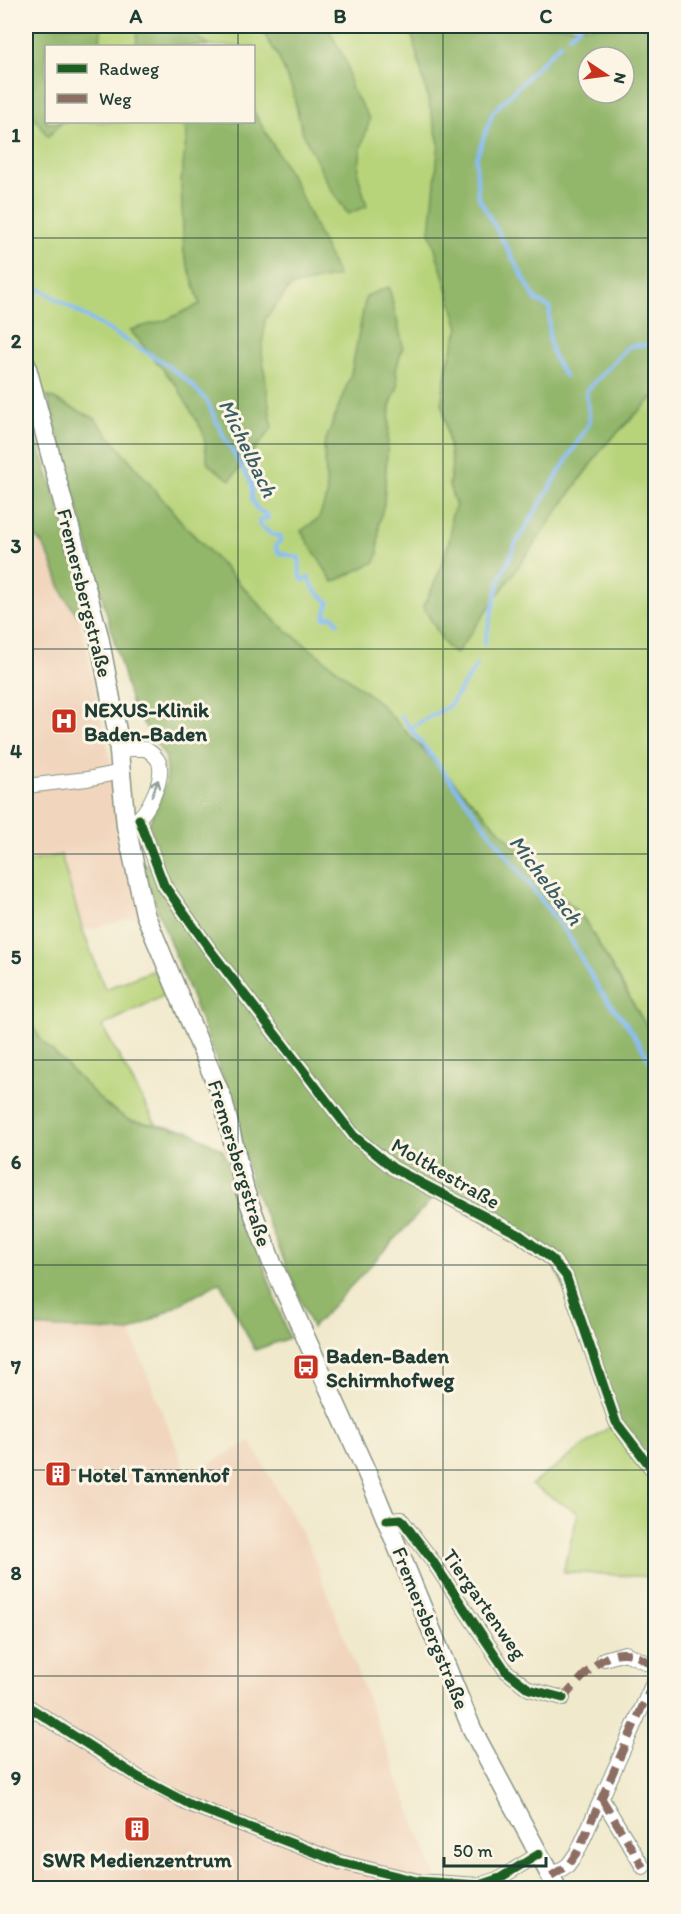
<svg xmlns="http://www.w3.org/2000/svg" width="681" height="1914" font-family="Itim,sans-serif">
<style>
.built{fill:#f1d5bd}
.green{fill:#b8d47a;stroke:#6c8857;stroke-width:1.5;fill-rule:evenodd}
.forest{fill:#92b66a;stroke:#587a4f;stroke-width:1.5;fill-rule:evenodd}
.lines{fill:none;stroke-linecap:round;stroke-linejoin:round}
.stream{stroke:#87bcf6;stroke-width:4}
.minor-casing{stroke:#889380;stroke-width:16}
.major-casing{stroke:#889380;stroke-width:21}
.minor{stroke:#fff;stroke-width:14}
.major{stroke:#fff;stroke-width:18}
.quiet{stroke:#8d6e63;stroke-width:8;stroke-dasharray:15 8;stroke-linecap:butt}
.cycleway-casing{stroke:#fcf5e5;stroke-width:13}
.cycleway{stroke:#1b5e20;stroke-width:9}
.oneway{stroke:#8f9e9a}
.grid{fill:none;stroke:#1f3d34;stroke-width:1.5;stroke-opacity:0.55}
.labels{text-anchor:middle;dominant-baseline:central;stroke-width:6;stroke-linejoin:round;paint-order:stroke}
.street-label{font-size:21px;fill:#1f3d34;stroke:#fcf5e5}
.poi-label{font-size:21px;font-weight:bold;fill:#1f3d34;stroke:#fcf5e5;text-anchor:start}
.water-label{font-size:22px;font-style:italic;fill:#395d64;stroke:#fcf5e5}
.neatline{fill:none;stroke:#1f3d34;stroke-width:2}
.grid-label{font-size:20px;text-anchor:middle;font-weight:bold;fill:#1f3d34}
</style>
<rect width="100%" height="100%" fill="#fcf5e5"/>
<filter id="ink" filterUnits="userSpaceOnUse"><feTurbulence type="fractalNoise" baseFrequency=".0167" numOctaves="2"/><feDisplacementMap in="SourceGraphic" scale="12" xChannelSelector="R" yChannelSelector="G"/><feConvolveMatrix kernelMatrix="1 2 1 2 8 2 1 2 1" color-interpolation-filters="sRGB"/></filter>
<filter id="wash" filterUnits="userSpaceOnUse"><feTurbulence type="fractalNoise" baseFrequency=".008" numOctaves="4" result="noise"/><feDisplacementMap in="SourceGraphic" scale="24" xChannelSelector="R" yChannelSelector="G"/><feGaussianBlur stdDeviation="1.35" result="paint"/><feColorMatrix in="noise" values="0 0 0 0 0 0 0 0 0 0 0 0 0 0 0 0 0 1.4 0 .05"/><feComposite in="paint" operator="in"/></filter>
<g filter="url(#wash)">
<rect width="100%" height="100%" fill="#f0e9cc"/>
<!-- built -->
<path class="built" d="M 26,531 L 37,536 L 53,564 L 64,594 L 79,617 L 145,914 L 83,931 L 61,855 L 26,862 Z
M 26,1326 L 130,1332 L 188,1476 L 250,1441 L 310,1548 L 440,1888 L 26,1888 Z"/>
<!-- green -->
<path class="green" d="M 26,26 L 410,26 L 439,143 L 437,173 L 459,328 L 447,366 L 442,400 L 452,466 L 449,485 L 456,506 C 447,523 453,524 450,538 C 443,562 436,584 423,606 L 446,646 L 455,654 L 603,447 L 655,395 L 655,1041 L 584,919 L 376,700 L 276,622 L 185,526 L 94,418 L 26,386 ZM 46,46 L 254,46 L 254,122 L 46,122 Z
M 61,855 L 83,931 L 105,989 L 154,970 L 165,995 L 102,1026 L 157,1126 L 129,1120 L 105,1104 L 41,1040 L 26,1016 L 26,862 Z
M 616,1422 L 655,1474 L 655,1577 L 563,1572 L 578,1513 L 531,1485 Z"/>
<!-- forest -->
<path class="forest" d="M 26,26 L 102,26 L 99,46 L 46,46 L 46,122 L 62,122 L 48,137 L 27,107 L 26,100 Z
M 138,26 L 181,26 L 210,46 L 136,46 Z
M 259,26 L 327,26 L 347,64 L 351,88 L 370,119 L 361,148 L 358,174 L 367,206 L 348,214 L 330,188 L 302,131 L 292,89 L 278,56 Z
M 410,26 L 655,26 L 655,395 L 603,447 L 456,654 L 446,646 L 423,606 C 436,584 443,562 450,538 C 453,524 447,523 456,506 L 449,485 L 452,465 L 442,400 L 447,366 L 459,328 L 430,232 L 439,143 ZM 588,57 L 624,57 L 624,93 L 588,93 Z
M 254,112 L 295,183 L 338,276 L 291,286 L 265,319 L 262,352 L 272,428 L 230,480 L 208,464 L 203,432 L 176,385 L 130,330 L 166,320 L 200,304 L 184,253 L 181,182 L 187,133 L 183,122 L 254,122 Z
M 389,287 L 403,346 L 396,370 L 398,386 L 390,406 L 384,504 L 379,523 L 378,554 L 375,562 L 333,582 L 301,531 L 319,518 L 327,496 L 324,445 L 351,374 L 366,296 Z
M 47,396 L 94,418 L 185,526 L 276,622 L 376,700 L 584,919 L 655,1041 L 655,1474 L 616,1422 L 594,1356 L 552,1259 L 437,1194 L 312,1328 L 251,1181 L 233,1103 L 141,868 L 159,854 L 149,824 L 166,782 L 166,758 L 132,706 Z
M 26,407 L 94,612 L 79,617 C 74,610 67,602 63,593 C 53,571 50,542 26,531 Z
M 26,1016 L 41,1040 L 107,1106 L 129,1120 L 189,1131 L 223,1150 L 289,1338 L 255,1350 L 220,1282 L 130,1332 L 26,1326 Z"/>
<g class="lines">
<!-- stream -->
<path class="stream" d="M 569,36 L 580,26
M 561,43 L 493,112 L 476,159 L 478,196 L 536,300 L 550,308 C 548,337 547,351 565,376
M 26,281 L 163,362 L 190,383 L 207,401 L 226,441 L 252,484 L 252,499 L 257,509 L 267,515 L 268,518 L 260,520 L 259,525 L 273,535 L 281,536 L 280,541 L 275,546 L 279,553 L 299,558 L 300,575 L 303,580 L 309,578 L 315,591 L 329,602 L 324,618 L 333,616 L 338,623
M 484,644 L 500,579 L 515,545 L 590,422 L 586,391 L 629,346 L 656,344
M 401,716 L 568,935 L 600,991 L 628,1026 L 656,1070
M 410,728 L 449,706 L 477,665"/>
</g>
</g>
<g filter="url(#ink)">
<g class="lines">
<defs>
<path id="minor" d="M 119,749 L 146,749 C 152,753 160,760 160,767 C 162,783 147,815 133,822
M 26,786 L 87,779 L 121,772
M 139,819 L 164,885 L 211,951 L 354,1136 L 393,1168 L 520,1235 L 552,1259 L 566,1276 L 616,1422 L 656,1474
M 387,1520 L 401,1519 L 432,1560 L 506,1671 L 529,1689 L 563,1698
M 604,1659 L 625,1653 L 656,1667
M 26,1705 L 138,1777 L 191,1805 L 340,1862 L 417,1881 L 479,1885 L 500,1878 L 539,1854
M 602,1799 L 643,1867
M 551,1876 L 568,1865 L 578,1851 L 656,1676"/>
<path id="major" d="M 26,364 L 99,636 L 117,731 L 126,826 L 145,914 L 223,1100 L 245,1191 L 272,1263 L 367,1473 L 472,1729 L 557,1888"/>
</defs>
<!-- minor casing -->
<use href="#minor" class="minor-casing"/>
<!-- major casing -->
<use href="#major" class="major-casing"/>
<!-- minor -->
<use href="#minor" class="minor"/>
<!-- major -->
<use href="#major" class="major"/>
<!-- quiet -->
<path class="quiet" d="M 563,1698 C 578,1683 601,1651 625,1653 C 636,1653 646,1662 656,1667
M 602,1799 L 643,1867
M 551,1876 L 568,1865 L 578,1851 L 656,1676"/>
<defs>
<path id="cycleway" d="M 139,819 L 164,885 L 211,951 L 354,1136 L 393,1168 L 520,1235 L 552,1259 L 566,1276 L 616,1422 L 656,1474
M 387,1520 L 401,1519 L 432,1560 L 506,1671 L 529,1689 L 563,1698
M 26,1705 L 138,1777 L 191,1805 L 340,1862 L 417,1881 L 479,1885 L 500,1878 L 539,1854"/>
</defs>
<!-- cycleway casing -->
<use href="#cycleway" class="cycleway-casing"/>
<!-- cycleway -->
<use href="#cycleway" class="cycleway"/>
</g>
<!-- one-way arrows -->
<defs><path id="oneway-shaft" d="M-6 0H5M1.5-3L5.5 0L1.5 3" fill="none" stroke-width="1.6" stroke-linecap="round" stroke-linejoin="round" transform="scale(1.5)"/></defs>
<use class="oneway" href="#oneway-shaft" transform="translate(155 788) rotate(-69)"/>
</g>
<!-- grid -->
<path class="grid" d="M 238,26 L 238,46M 443,26 L 443,1888M 238,122 L 238,1888M 26,238 L 656,238M 26,444 L 656,444M 26,649 L 656,649M 26,854 L 656,854M 26,1060 L 656,1060M 26,1265 L 656,1265M 26,1470 L 656,1470M 26,1676 L 656,1676"/>
<!-- icons -->
<defs>
<symbol id="hospital-square" viewBox="-11 -11 22 22"><rect x="-9" y="-9" width="18" height="18" rx="4" fill="#c8321e" stroke="#fcf5e5"/><path d="M-5-5h3v3.5h4V-5h3V5h-3V1.5h-4V5h-3Z" fill="#fff"/></symbol>
<symbol id="bus-square" viewBox="-11 -11 22 22"><rect x="-9" y="-9" width="18" height="18" rx="4" fill="#c8321e" stroke="#fcf5e5"/><path d="M-5-6H5V4H4V6H2V4H-2V6H-4V4H-5ZM-3.5-4V0h7V-4ZM-3.5 1.2v1.5H-2V1.2ZM2 1.2v1.5H3.5V1.2Z" fill="#fff"/></symbol>
<symbol id="building-square" viewBox="-11 -11 22 22"><rect x="-9" y="-9" width="18" height="18" rx="4" fill="#c8321e" stroke="#fcf5e5"/><path d="M-4-6H4V6H1V3H-1V6H-4ZM-2.5-4.3h1.7v1.8h-1.7ZM.8-4.3h1.7v1.8H.8ZM-2.5-1h1.7V.8h-1.7ZM.8-1h1.7V.8H.8Z" fill="#fff"/></symbol>
</defs>
<g fill-rule="evenodd">
<use href="#hospital-square" x="49" y="706" width="30" height="30"/>
<use href="#bus-square" x="291" y="1352" width="30" height="30"/>
<use href="#building-square" x="43" y="1459" width="30" height="30"/>
<use href="#building-square" x="122" y="1814" width="30" height="30"/>
</g>
<g class="labels">
<!-- street labels -->
<g class="street-label">
<text transform="translate(85 593) rotate(76)">Fremersbergstraße</text>
<text transform="translate(240 1163) rotate(73)">Fremersbergstraße</text>
<text transform="translate(446 1173) rotate(30)">Moltkestraße</text>
<text transform="translate(485 1604) rotate(55)">Tiergartenweg</text>
<text transform="translate(431 1628) rotate(68)">Fremersbergstraße</text>
</g>
<!-- poi labels -->
<g class="poi-label">
<text x="84" y="709">NEXUS-Klinik<tspan x="84" dy="24">Baden-Baden</tspan></text>
<text x="326" y="1355">Baden-Baden<tspan x="326" dy="24">Schirmhofweg</tspan></text>
<text x="78" y="1474">Hotel Tannenhof</text>
<text x="137" y="1859" text-anchor="middle">SWR Medienzentrum</text>
</g>
<!-- water labels -->
<g class="water-label">
<text transform="translate(248 448) rotate(64)">Michelbach</text>
<text transform="translate(546 880) rotate(53)">Michelbach</text>
</g>
</g>
<!-- margin -->
<rect width="681" height="1914" fill="none" stroke="#fcf5e5" stroke-width="66"/>
<!-- legend -->
<rect x="45" y="45" width="210" height="78" fill="#fcf5e5" stroke="#a4ab9e" stroke-width="1.5"/>
<rect x="57" y="64" width="30" height="9" fill="#1b5e20" stroke="#a4ab9e" stroke-width="1.5"/>
<text x="99" y="75" font-size="18" fill="#1f3d34">Radweg</text>
<rect x="57" y="94" width="30" height="9" fill="#8d6e63" stroke="#a4ab9e" stroke-width="1.5"/>
<text x="99" y="105" font-size="18" fill="#1f3d34">Weg</text>
<!-- north arrow -->
<g transform="translate(606 75) rotate(103)"><circle r="28" fill="#fcf5e5" stroke="#a4ab9e" stroke-width="1.5"/>
<path d="M0-4.5L10 22L0 15L-10 22Z" fill="#c8321e"/>
<text y="-9" font-size="16" font-weight="bold" text-anchor="middle" fill="#1f3d34">N</text>
</g>
<!-- scale -->
<path d="M444 1857v9h102v-9" fill="none" stroke="#1f3d34" stroke-width="3"/>
<text x="453" y="1857" font-size="18" fill="#1f3d34" stroke="#fcf5e5" stroke-width="4.5" paint-order="stroke">50 m</text>
<rect x="33" y="33" width="615" height="1848" class="neatline"/>
<g class="grid-label">
<text x="136" y="23">A</text>
<text x="340" y="23">B</text>
<text x="546" y="23">C</text>
<text x="16" y="142">1</text>
<text x="16" y="348">2</text>
<text x="16" y="553">3</text>
<text x="16" y="758">4</text>
<text x="16" y="964">5</text>
<text x="16" y="1169">6</text>
<text x="16" y="1374">7</text>
<text x="16" y="1580">8</text>
<text x="16" y="1785">9</text>
</g>
</svg>
